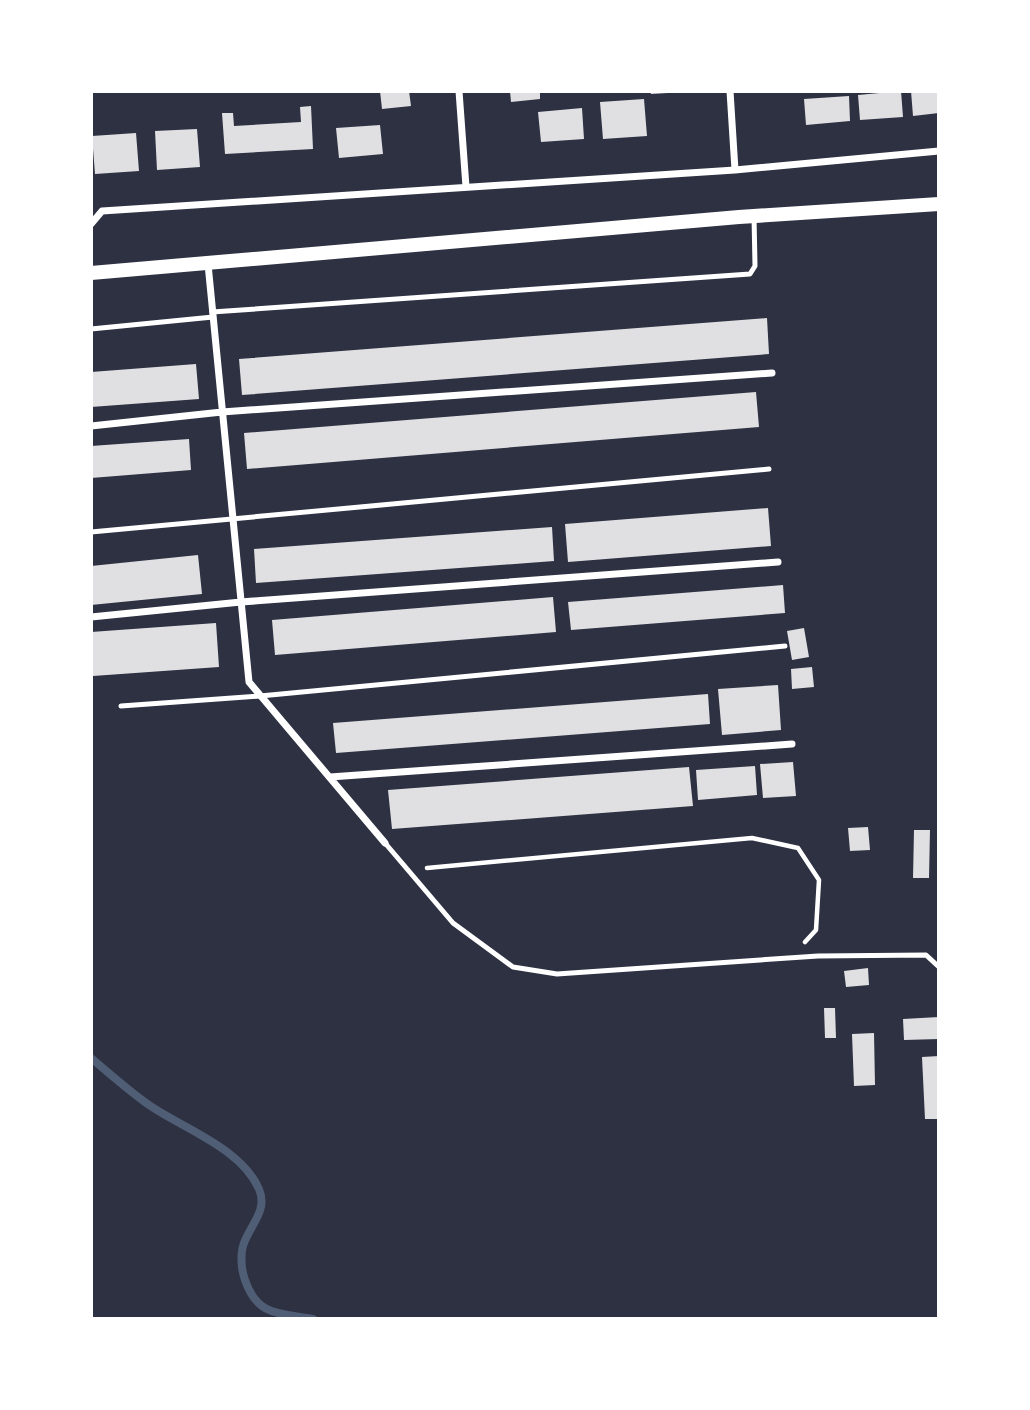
<svg xmlns="http://www.w3.org/2000/svg" width="1030" height="1410" font-family="Jost,sans-serif">
<style>
.lines{fill:none;stroke-linecap:round;stroke-linejoin:round}
.stream{stroke:#4f5d75;stroke-width:8}
.building{fill:#e0e0e3}
.path{stroke:#fff;stroke-width:4.5}
.service{stroke:#fff;stroke-width:5}
.minor{stroke:#fff;stroke-width:7}
.secondary{stroke:#fff;stroke-width:14}
</style>
<rect width="100%" height="100%" fill="#2d3142"/>
<g class="lines">
<!-- stream -->
<path class="stream" d="M 91,1058 C 110,1074 129,1091 149,1105 C 184,1129 241,1148 259,1189 C 268,1210 251,1224 244,1243 C 240,1253 241,1269 245,1280 C 257,1316 279,1313 313,1319"/>
</g>
<!-- building -->
<path class="building" d="M 380,91 L 409,91 L 411,106 L 382,109 Z
M 510,91 L 540,91 L 540,99 L 511,102 Z
M 650,91 L 668,91 L 668,93 L 651,94 Z
M 901,91 L 903,117 L 860,120 L 858,95 Z
M 911,91 L 939,91 L 939,113 L 913,116 Z
M 849,96 L 850,121 L 806,125 L 804,99 Z
M 644,99 L 647,136 L 603,139 L 600,102 Z
M 311,106 L 313,149 L 225,154 L 222,113 L 233,113 L 234,126 L 301,122 L 300,107 Z
M 582,108 L 584,139 L 541,142 L 538,112 Z
M 380,125 L 383,154 L 339,158 L 336,128 Z
M 197,129 L 200,167 L 157,170 L 155,131 Z
M 136,133 L 139,171 L 95,174 L 92,136 Z
M 767,318 L 769,354 L 242,395 L 239,359 Z
M 196,364 L 199,399 L 91,407 L 91,372 Z
M 756,392 L 759,427 L 247,469 L 244,433 Z
M 189,439 L 191,470 L 91,478 L 91,446 Z
M 768,508 L 771,546 L 568,562 L 565,524 Z
M 552,527 L 554,561 L 256,583 L 254,549 Z
M 198,555 L 202,594 L 91,605 L 91,566 Z
M 783,585 L 785,613 L 571,630 L 568,602 Z
M 553,597 L 556,632 L 275,655 L 272,620 Z
M 216,623 L 219,667 L 93,676 L 91,632 Z
M 804,628 L 809,657 L 792,660 L 787,631 Z
M 812,667 L 814,687 L 792,689 L 791,669 Z
M 778,685 L 781,730 L 722,735 L 718,689 Z
M 708,694 L 710,724 L 336,753 L 333,723 Z
M 793,762 L 796,796 L 763,798 L 760,764 Z
M 755,766 L 757,795 L 698,800 L 696,770 Z
M 689,767 L 693,806 L 392,829 L 388,790 Z
M 868,827 L 870,850 L 850,851 L 848,828 Z
M 914,830 L 930,830 L 929,878 L 913,878 Z
M 868,968 L 869,985 L 846,987 L 844,971 Z
M 824,1008 L 835,1008 L 836,1038 L 825,1038 Z
M 939,1017 L 939,1039 L 904,1040 L 903,1019 Z
M 874,1033 L 875,1085 L 854,1086 L 852,1034 Z
M 939,1056 L 939,1119 L 925,1119 L 922,1057 Z"/>
<g class="lines">
<!-- path -->
<path class="path" d="M 427,868 L 752,838 L 798,848 L 819,880 L 816,930 L 805,942"/>
<!-- service -->
<path class="service" d="M 212,312 L 750,274 L 755,266 L 754,216
M 91,329 L 213,317
M 91,532 L 769,469
M 121,706 L 260,696 L 785,646
M 385,843 L 453,923 L 513,967 L 557,974 L 818,956 L 926,955 L 939,967"/>
<!-- minor -->
<path class="minor" d="M 459,91 L 466,187
M 730,91 L 735,170
M 91,224 L 102,211 L 735,170 L 939,151
M 208,264 L 249,682 L 385,843
M 91,426 L 222,412 L 772,373
M 91,617 L 241,602 L 778,562
M 330,777 L 792,744"/>
<!-- secondary -->
<path class="secondary" d="M 91,273 L 739,217 L 939,204"/>
</g>
<!-- border -->
<rect width="1030" height="1410" fill="none" stroke="#ffffff" stroke-width="186"/>
</svg>
